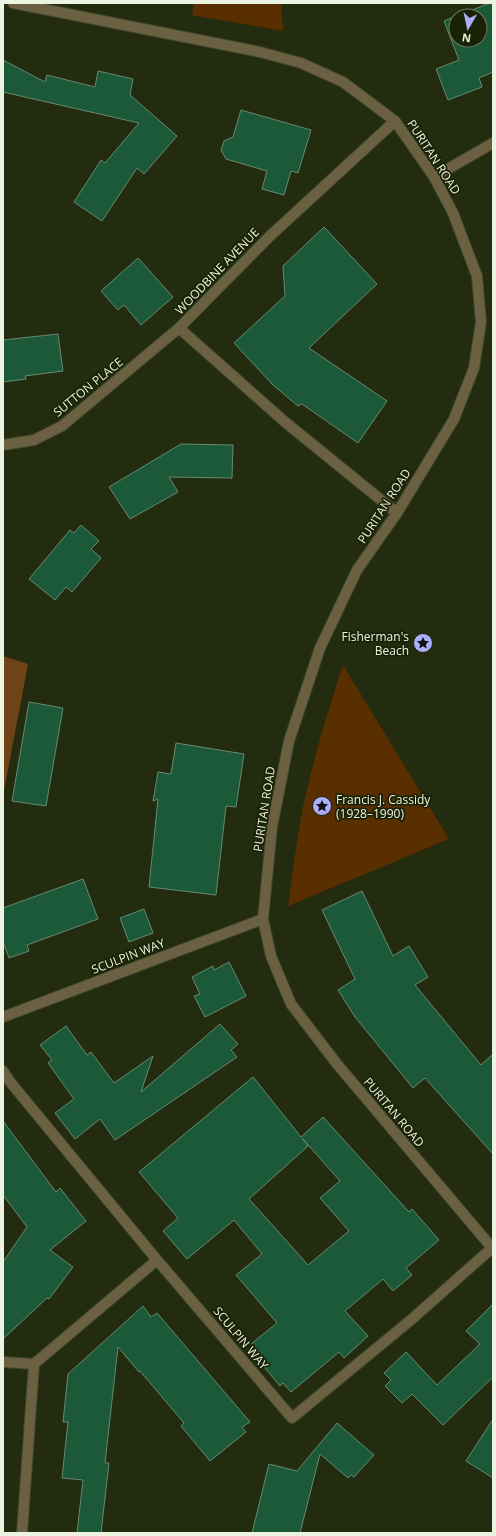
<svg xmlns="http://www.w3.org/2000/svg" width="496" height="1536" font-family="'Open Sans',sans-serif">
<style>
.green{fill:#592f00}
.forest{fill:#704317}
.building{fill:#1b5938;stroke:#688973;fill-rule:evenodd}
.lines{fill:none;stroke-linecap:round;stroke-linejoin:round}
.minor-casing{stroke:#3f482c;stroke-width:12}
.minor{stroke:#6b6142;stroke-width:10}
.labels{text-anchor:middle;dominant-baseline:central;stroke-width:3.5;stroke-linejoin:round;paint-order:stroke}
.street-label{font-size:12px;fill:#ecf3e1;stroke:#1a2206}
.poi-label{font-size:12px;fill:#ecf3e1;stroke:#1a2206;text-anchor:end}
</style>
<rect width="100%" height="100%" fill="#232c0f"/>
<!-- green -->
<path class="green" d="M 194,3 L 281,3 L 283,31 L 192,15 Z
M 343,665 L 449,839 L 288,906 C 294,863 299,819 310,777 C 319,739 331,702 343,665 Z"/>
<!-- forest -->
<path class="forest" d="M 3,656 L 28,664 L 3,796 Z"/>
<!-- building -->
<path class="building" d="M 490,3 L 493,3 L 493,72 L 479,78 L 482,87 L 448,100 L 436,69 L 459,60 L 444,21 L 456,16 L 456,40 L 480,40 L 480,16 L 457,16 Z
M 3,60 L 45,82 L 47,75 L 95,87 L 98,71 L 133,79 L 130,95 L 177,136 L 144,174 L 137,168 L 102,221 L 74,202 L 101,160 L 105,163 L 139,123 L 3,92 Z
M 241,110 L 311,130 L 298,173 L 291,171 L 284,195 L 262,189 L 267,171 L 226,159 L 221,150 L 224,141 L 233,137 Z
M 324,227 L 377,284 L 309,348 L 387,401 L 358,443 L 302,404 L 298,406 L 273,385 L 234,343 L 285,296 L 283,266 Z
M 138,258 L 173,297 L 141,325 L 124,305 L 118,310 L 101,291 Z
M 58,334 L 63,371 L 25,376 L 26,379 L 3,382 L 3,340 Z
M 181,444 L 233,445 L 232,478 L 169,477 L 178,492 L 130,519 L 109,487 Z
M 81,525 L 99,541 L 91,549 L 101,558 L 72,592 L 66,587 L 55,600 L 29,579 L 70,530 L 74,533 Z
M 29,702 L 63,708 L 46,806 L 12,801 Z
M 176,743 L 244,754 L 236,807 L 226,806 L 216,895 L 149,887 L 158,799 L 153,801 L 158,772 L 171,774 Z
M 83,879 L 98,919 L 27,945 L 29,951 L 9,958 L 3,942 L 3,908 Z
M 362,891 L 393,956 L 409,946 L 428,977 L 415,985 L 481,1065 L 493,1054 L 493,1154 L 425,1078 L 413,1088 L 355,1017 L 338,990 L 355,979 L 322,910 Z
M 144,909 L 153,933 L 129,942 L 120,918 Z
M 229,962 L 246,996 L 205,1017 L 194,996 L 200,994 L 192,977 L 213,966 L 214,970 Z
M 220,1024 L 238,1044 L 231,1050 L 237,1057 L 115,1140 L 100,1119 L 75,1139 L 55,1113 L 74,1099 L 48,1063 L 52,1060 L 40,1045 L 66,1026 L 87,1055 L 91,1052 L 114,1083 L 153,1056 L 141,1092 Z
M 253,1077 L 301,1137 L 323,1117 L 409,1212 L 412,1209 L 439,1240 L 406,1268 L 412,1275 L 393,1291 L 383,1279 L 345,1311 L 368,1336 L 344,1358 L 339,1352 L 291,1392 L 283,1383 L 280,1386 L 250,1350 L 253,1347 L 251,1344 L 277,1323 L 236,1275 L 262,1254 L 234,1220 L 187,1259 L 163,1231 L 178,1218 L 139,1172 ZM 302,1138 L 340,1181 L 320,1198 L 349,1231 L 308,1265 L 249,1199 L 308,1146 Z
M 3,1121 L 56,1192 L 60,1188 L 86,1221 L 50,1250 L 73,1267 L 49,1299 L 47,1298 L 3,1339 L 3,1262 L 27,1227 L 3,1195 Z
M 493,1304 L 493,1377 L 443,1425 L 412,1394 L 402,1403 L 385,1386 L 391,1380 L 384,1373 L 406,1352 L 437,1385 L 480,1344 L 466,1331 Z
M 143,1306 L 151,1317 L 157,1313 L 250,1422 L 242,1427 L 246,1432 L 210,1461 L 181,1426 L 184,1423 L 140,1371 L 139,1372 L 118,1347 L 105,1463 L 109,1463 L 101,1533 L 77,1533 L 83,1480 L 62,1478 L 68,1422 L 63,1422 L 68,1374 Z
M 493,1419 L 493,1478 L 466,1461 Z
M 337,1423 L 374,1455 L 354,1477 L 351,1475 L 348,1478 L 320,1454 L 300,1533 L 252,1533 L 269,1464 L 297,1471 Z"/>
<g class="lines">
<defs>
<path id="minor" d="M 13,3 L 260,52 L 301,63 L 343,82 L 395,121 L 434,177 L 453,213 L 477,276 L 481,322 L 474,368 L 454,419 L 397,513 L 357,570 L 320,648 L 289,741 L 272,827 L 263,919 L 271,956 L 291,1004 L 337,1064 L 493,1249
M 395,121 L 270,236 L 179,328 L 285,422 L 397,513
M 434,177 L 493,143
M 3,445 L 34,440 L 62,426 L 179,328
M 3,1017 L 263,919
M 3,1071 L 11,1083 L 157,1260 L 292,1418 L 412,1319 L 492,1248
M 3,1362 L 34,1364
M 22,1533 L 34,1364 L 157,1260"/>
</defs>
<!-- minor casing -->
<use href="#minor" class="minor-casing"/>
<!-- minor -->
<use href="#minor" class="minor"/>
</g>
<!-- icons -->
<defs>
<symbol id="sight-disc" viewBox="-11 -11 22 22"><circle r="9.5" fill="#adaefb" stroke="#1a2206"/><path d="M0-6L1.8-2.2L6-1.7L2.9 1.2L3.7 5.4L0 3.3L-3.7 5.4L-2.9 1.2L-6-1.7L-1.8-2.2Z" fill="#111"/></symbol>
</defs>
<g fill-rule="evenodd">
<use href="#sight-disc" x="412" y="632" width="22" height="22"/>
<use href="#sight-disc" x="311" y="795" width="22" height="22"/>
</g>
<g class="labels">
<!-- street labels -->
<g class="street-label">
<text transform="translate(434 157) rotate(57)">PURITAN ROAD</text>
<text transform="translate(217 271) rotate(-46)">WOODBINE AVENUE</text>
<text transform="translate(88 387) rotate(-39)">SUTTON PLACE</text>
<text transform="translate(384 506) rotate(-57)">PURITAN ROAD</text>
<text transform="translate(264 809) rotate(-81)">PURITAN ROAD</text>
<text transform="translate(128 956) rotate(-21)">SCULPIN WAY</text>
<text transform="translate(394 1112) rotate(50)">PURITAN ROAD</text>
<text transform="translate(241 1338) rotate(50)">SCULPIN WAY</text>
</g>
<!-- poi labels -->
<g class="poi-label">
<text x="409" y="636">Fisherman's<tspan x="409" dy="14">Beach</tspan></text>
<text x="336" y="799" text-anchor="start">Francis J. Cassidy<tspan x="336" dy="14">(1928–1990)</tspan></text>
</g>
</g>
<!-- border -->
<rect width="496" height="1536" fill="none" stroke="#ecf3e1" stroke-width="8"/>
<!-- north arrow -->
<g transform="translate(468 28) rotate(189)"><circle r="19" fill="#1a2206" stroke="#6e765e"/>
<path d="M0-3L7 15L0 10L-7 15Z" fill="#adaefb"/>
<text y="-6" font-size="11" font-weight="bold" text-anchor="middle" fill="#ecf3e1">N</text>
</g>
</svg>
